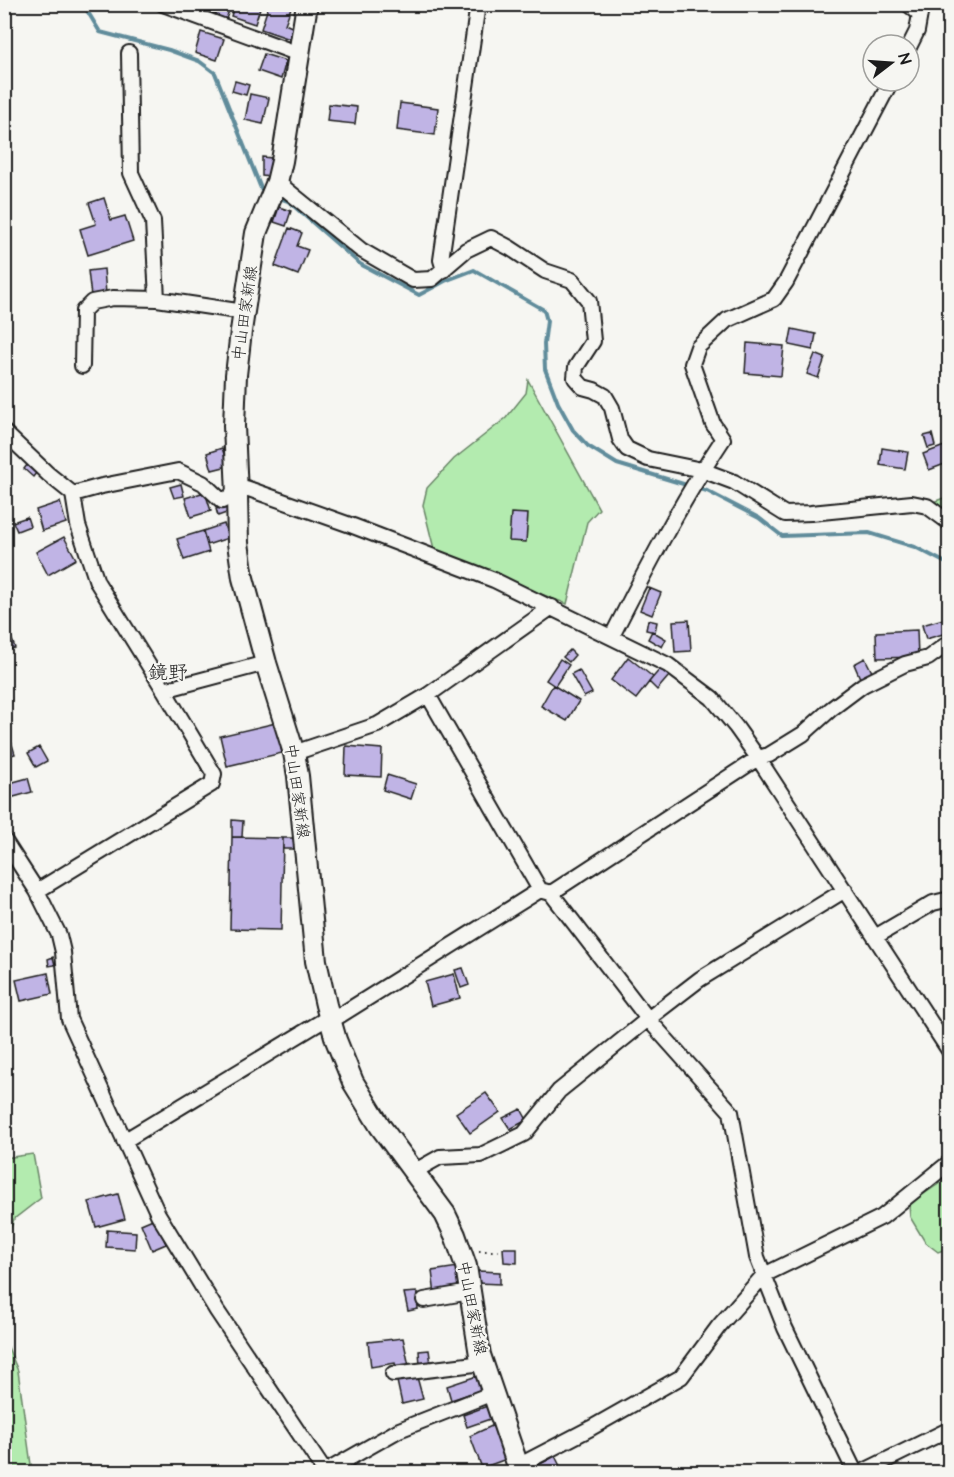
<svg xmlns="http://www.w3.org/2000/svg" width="954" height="1477" font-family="'Architects Daughter','Klee One',sans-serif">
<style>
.green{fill:#b3ebaf;stroke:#688466;stroke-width:1.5}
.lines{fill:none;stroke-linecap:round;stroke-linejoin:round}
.stream{stroke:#608c9b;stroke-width:4}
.building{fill:#c0b4e5;stroke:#1c1c1c;stroke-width:1.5}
.street-casing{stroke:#1c1c1c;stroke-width:18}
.secondary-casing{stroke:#1c1c1c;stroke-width:24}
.path{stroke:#1c1c1c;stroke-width:2;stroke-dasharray:1.5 4.5;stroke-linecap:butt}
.street{stroke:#f6f6f2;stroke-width:14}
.secondary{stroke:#f6f6f2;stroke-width:20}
.labels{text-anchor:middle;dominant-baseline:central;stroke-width:4.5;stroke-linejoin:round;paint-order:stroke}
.street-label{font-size:16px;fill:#1c1c1c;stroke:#f6f6f2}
.quarter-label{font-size:20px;fill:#1c1c1c;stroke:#f6f6f2}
</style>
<rect width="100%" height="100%" fill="#f6f6f2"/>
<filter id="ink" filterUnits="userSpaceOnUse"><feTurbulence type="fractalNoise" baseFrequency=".0167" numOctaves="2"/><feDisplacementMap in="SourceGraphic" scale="12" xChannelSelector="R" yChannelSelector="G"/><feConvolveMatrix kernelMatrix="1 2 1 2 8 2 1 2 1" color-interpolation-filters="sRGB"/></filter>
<g filter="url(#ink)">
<!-- green -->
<path class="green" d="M 528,380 L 599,509 L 587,522 L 567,604 L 435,553 L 423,505 L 427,488 L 454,459 L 506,418 L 526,393 Z
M 949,496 L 950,496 L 949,514 L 933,502 Z
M 33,1154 L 41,1198 L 14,1219 L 5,1244 L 5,1158 Z
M 949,1177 L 949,1248 L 938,1252 L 925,1242 L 910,1217 L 909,1204 Z
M 4,1338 L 18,1371 L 32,1472 L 5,1472 Z"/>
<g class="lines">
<!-- stream -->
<path class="stream" d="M 83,4 L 100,32 L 169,50 L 199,61 L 215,73 L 262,191 L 268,193
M 277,197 L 288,201 L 360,264 L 419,295 L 445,281 L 474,270 L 544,310 L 547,321 L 544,344 L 545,369 L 558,403 L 573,430 L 588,446 L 617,464 L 690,486
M 697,488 L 707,491 L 759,518 L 782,536 L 869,533 L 915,547 L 950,565"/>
</g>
<!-- building -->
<path class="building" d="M 219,4 L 231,5 L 226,19 L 215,16 Z
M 235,4 L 250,4 L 260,8 L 255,24 L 231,16 Z
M 269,4 L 292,5 L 285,24 L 294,28 L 290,39 L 261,29 Z
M 201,32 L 224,39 L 217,60 L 195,53 Z
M 264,54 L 286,61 L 281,79 L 258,71 Z
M 235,81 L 249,85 L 246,95 L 232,91 Z
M 250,94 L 269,98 L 263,124 L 245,120 Z
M 400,103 L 438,108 L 435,135 L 397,130 Z
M 329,104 L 357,107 L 355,124 L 327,121 Z
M 262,157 L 272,158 L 270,177 L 262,176 Z
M 104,198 L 111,220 L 125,216 L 133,241 L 88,255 L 80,229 L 96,224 L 89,203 Z
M 279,207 L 291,211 L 286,226 L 274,222 Z
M 289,228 L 302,233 L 297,246 L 308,250 L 298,275 L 275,266 Z
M 104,269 L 106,294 L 91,296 L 88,271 Z
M 792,329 L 816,334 L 813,350 L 789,345 Z
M 747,343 L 784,346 L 781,376 L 745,373 Z
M 815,354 L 825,358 L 818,378 L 807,374 Z
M 932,434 L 935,446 L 928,448 L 924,436 Z
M 947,445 L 950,452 L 950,462 L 929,470 L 923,454 Z
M 222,448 L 228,466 L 212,470 L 207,453 Z
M 882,448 L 908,452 L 905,469 L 880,465 Z
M 27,465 L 36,473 L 33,477 L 24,469 Z
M 181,484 L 184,496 L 174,498 L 170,487 Z
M 205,492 L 211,511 L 191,517 L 185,498 Z
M 60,502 L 66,523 L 42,531 L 36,510 Z
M 227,506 L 229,512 L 218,516 L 216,509 Z
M 511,513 L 528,514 L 526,542 L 509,541 Z
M 27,517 L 30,526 L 17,531 L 13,522 Z
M 224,524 L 228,538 L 207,545 L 203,531 Z
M 203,531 L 209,552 L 184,560 L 177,539 Z
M 64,537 L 76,559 L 48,575 L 36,552 Z
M 649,588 L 661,593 L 652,615 L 640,610 Z
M 4,615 L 12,618 L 9,628 L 4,626 Z
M 947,618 L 950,632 L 926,639 L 922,625 Z
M 648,620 L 657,622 L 655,632 L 646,630 Z
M 689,620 L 691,651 L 675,652 L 673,621 Z
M 917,630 L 918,657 L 877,658 L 876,632 Z
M 652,631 L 666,639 L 662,647 L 648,639 Z
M 11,637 L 15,648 L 4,651 L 4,639 Z
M 570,650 L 575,655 L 569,662 L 563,657 Z
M 628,657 L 653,677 L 636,699 L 611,680 Z
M 865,658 L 872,672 L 860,678 L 854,664 Z
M 560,659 L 569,665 L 555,686 L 546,680 Z
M 661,668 L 669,676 L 657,690 L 649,682 Z
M 579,670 L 592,693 L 584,697 L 571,674 Z
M 553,685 L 579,701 L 567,721 L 541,706 Z
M 276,723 L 282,753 L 227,766 L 220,736 Z
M 10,738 L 15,754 L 4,757 L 4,739 Z
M 346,746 L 382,749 L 381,777 L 345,775 Z
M 39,747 L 47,761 L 36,767 L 28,753 Z
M 387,775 L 416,784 L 411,799 L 383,790 Z
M 28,778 L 32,792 L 10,798 L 6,784 Z
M 232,820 L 243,821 L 242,837 L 232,837 Z
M 232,837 L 283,838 L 281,930 L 230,929 Z
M 283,838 L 297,838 L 296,849 L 283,849 Z
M 53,957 L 55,965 L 49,966 L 48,959 Z
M 463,968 L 469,985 L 461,988 L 455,970 Z
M 48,973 L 52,994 L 21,1001 L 16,980 Z
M 454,974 L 460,998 L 431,1006 L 425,982 Z
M 4,981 L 10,999 L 4,1001 Z
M 4,1032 L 6,1032 L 10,1045 L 4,1047 Z
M 486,1093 L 500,1112 L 470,1133 L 456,1113 Z
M 521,1109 L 527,1120 L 510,1129 L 503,1118 Z
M 118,1194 L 125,1219 L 96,1227 L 89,1202 Z
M 155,1218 L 166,1244 L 152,1250 L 141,1224 Z
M 107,1230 L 136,1232 L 135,1249 L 106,1247 Z
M 503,1248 L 517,1248 L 517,1263 L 504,1262 Z
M 458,1267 L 461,1290 L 435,1295 L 432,1271 Z
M 478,1271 L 500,1272 L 500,1284 L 478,1283 Z
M 417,1292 L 418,1309 L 408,1311 L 404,1293 Z
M 403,1338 L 409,1366 L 396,1368 L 395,1363 L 371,1367 L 368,1342 Z
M 429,1350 L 431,1364 L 420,1365 L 419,1351 Z
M 477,1376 L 481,1390 L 451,1400 L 447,1386 Z
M 417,1377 L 423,1399 L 402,1404 L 397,1381 Z
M 490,1405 L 493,1418 L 467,1427 L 463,1415 Z
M 496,1424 L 509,1458 L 482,1468 L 470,1436 Z
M 555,1456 L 563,1472 L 537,1472 L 535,1467 Z"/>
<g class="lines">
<defs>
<path id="street" d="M 163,4 L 299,54
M 460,4 L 477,7
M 908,4 L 920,14 L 917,31 L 909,47
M 129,53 L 131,173 L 153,221 L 157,299 L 244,312
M 277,182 L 361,250 L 413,280 L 432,279 L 466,250 L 491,238 L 510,248 L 545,271 L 572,280 L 589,301 L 593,341 L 576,367 L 575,378 L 583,387 L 594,390 L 605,396 L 612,408 L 620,439 L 627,449 L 648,459 L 702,470 L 734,482 L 785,514 L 811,513 L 912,503 L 927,506 L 950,523
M 444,270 L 441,260 L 478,4
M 82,366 L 83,311 L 92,302 L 113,298 L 157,299
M 4,432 L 48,474 L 73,494 L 102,486 L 178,471 L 203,483 L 222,501 L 246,488 L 353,526 L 494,580 L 668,665 L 712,698 L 736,727 L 758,758 L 950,1052
M 73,494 L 78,525 L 97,582 L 164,690 L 266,663
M 612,636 C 646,569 681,502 723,439 L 713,424 L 692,364 L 698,347 L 727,320 L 774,299 L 786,282 L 891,81
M 428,695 L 540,890 L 551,893 L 648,1019 L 731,1112 L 757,1257 L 785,1328 L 855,1472
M 294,753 L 377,725 L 428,695 L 552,607
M 4,840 L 37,891 L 59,935 L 63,952 L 69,1019 L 158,1214 L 217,1311 L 325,1472
M 37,891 L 212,784 L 214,774 L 164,690
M 551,893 L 758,758 L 769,755 L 803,734 L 831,709 L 863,685 L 905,664 L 928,658 L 950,642
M 875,937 L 933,903 L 950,899
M 124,1141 L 329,1017 L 339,1016 L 540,890
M 415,1171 L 440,1157 L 481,1155 L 524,1134 L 559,1091 L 648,1019 L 700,979 L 845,890
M 424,1300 L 470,1292
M 393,1374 L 483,1363
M 518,1466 L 591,1428 L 681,1377 L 719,1326 L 764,1275 L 882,1217 L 950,1162
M 325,1472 L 399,1430 L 493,1393
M 862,1472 L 950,1429"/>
<path id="secondary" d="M 307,4 L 282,161 L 277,182 L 256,233 L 241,331 L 236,375 L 234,426 L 237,494 L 238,543 L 243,578 L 266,663 L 294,753 L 298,776 L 316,961 L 326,1005 L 336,1040 L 353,1082 L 380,1126 L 445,1214 L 455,1235 L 466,1266 L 480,1355 L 520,1472"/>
</defs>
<!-- street casing -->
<use href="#street" class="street-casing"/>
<!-- secondary casing -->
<use href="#secondary" class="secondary-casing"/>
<!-- path -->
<path class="path" d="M 479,1251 L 500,1251"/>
<!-- street -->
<use href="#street" class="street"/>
<!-- secondary -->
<use href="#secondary" class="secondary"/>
</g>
</g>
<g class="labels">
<!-- street labels -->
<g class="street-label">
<text transform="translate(245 313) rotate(-82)">中山田家新線</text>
<text transform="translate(297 791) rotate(82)">中山田家新線</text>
<text transform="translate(472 1308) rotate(79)">中山田家新線</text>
</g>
<!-- quarter labels -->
<g class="quarter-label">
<text x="168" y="673">鏡野</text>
</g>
</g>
<!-- margin -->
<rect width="954" height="1477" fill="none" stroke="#f6f6f2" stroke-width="24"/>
<rect x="12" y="12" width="930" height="1453" fill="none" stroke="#1c1c1c" stroke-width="2" filter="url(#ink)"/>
<!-- north arrow -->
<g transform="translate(891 63) rotate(73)"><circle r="28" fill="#f6f6f2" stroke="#9f9f9c" stroke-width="1.5"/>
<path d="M0-4.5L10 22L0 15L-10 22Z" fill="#1c1c1c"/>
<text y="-9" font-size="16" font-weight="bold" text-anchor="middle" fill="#1c1c1c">N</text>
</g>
</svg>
